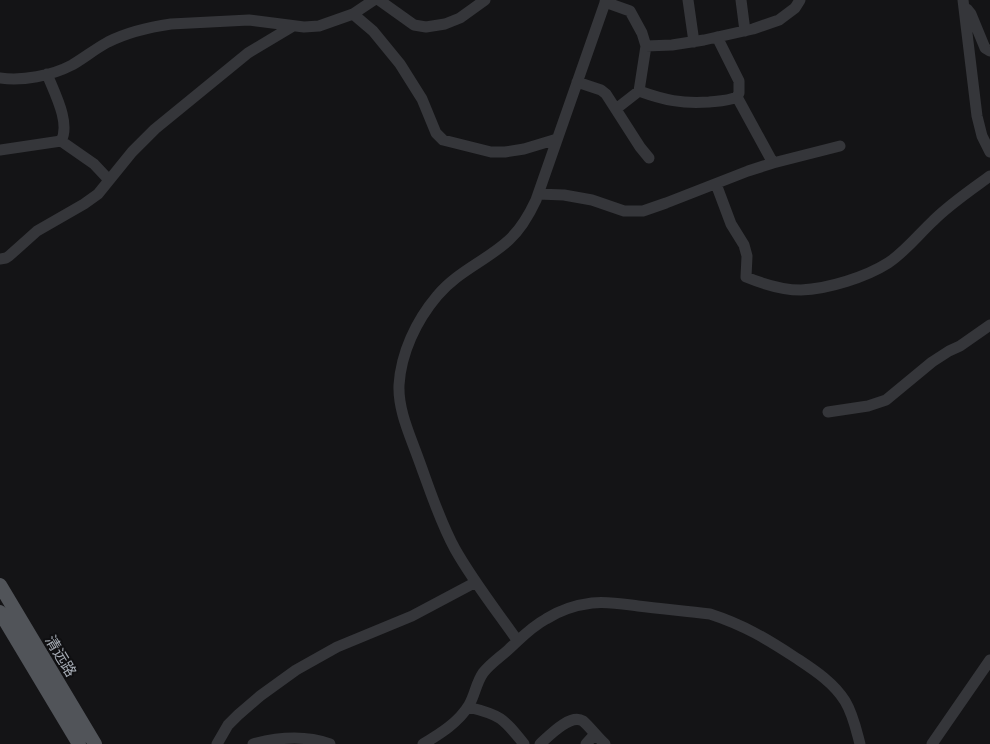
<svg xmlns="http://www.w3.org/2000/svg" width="990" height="744" font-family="'Space Grotesk','Noto Sans SC',sans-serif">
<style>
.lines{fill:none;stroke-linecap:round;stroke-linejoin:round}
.minor{stroke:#35363a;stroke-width:11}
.major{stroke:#515459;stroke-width:14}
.labels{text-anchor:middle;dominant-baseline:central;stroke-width:4;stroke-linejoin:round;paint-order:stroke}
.street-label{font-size:15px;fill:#a6acb5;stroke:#0f0f11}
</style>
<rect width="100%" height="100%" fill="#141416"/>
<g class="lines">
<!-- minor -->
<path class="minor" d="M 379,0 L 414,25 L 426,27 L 445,24 L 460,18 L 485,0
M 688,0 L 694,42
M 741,0 L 745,31
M 963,0 L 977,116 L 982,136 L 990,152
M 605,2 L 630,11 L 642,33 L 646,46 L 639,91 L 616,109
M 967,9 L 971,14 L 985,48 L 990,51
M 353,14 L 373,31 L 400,64 L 422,99 L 436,133 L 443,140 L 491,152 L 505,152 L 524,149 L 557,139
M 717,37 L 739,81 L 739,93 L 737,97 L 773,163
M 646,46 L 672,45 L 704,40 L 753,29 L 779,20 L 795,8 L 800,0
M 47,74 C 54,92 71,123 61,141
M 0,78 C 23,81 51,76 72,65 C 84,58 95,49 108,42 C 128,32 150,27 171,24 L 249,20 L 304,27 L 319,26 L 353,14 L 374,0
M 577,82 L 601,90 L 606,94 L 640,147 L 649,158
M 639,91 C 664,100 682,104 709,102 C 719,101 728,101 737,97
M 0,150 L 61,141 L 94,164 L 109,180
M 716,184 L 731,224 L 744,245 L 747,256 L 746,277 C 763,284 782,290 801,290 C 828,289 866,277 888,263 C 905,252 918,235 933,221 C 950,204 971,190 990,176
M 538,194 L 564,195 L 592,200 L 624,211 L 643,211 L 666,203 L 748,171 L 773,163 L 840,146
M 0,259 L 6,258 L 9,256 L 37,231 L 84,204 L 98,194 L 132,152 L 155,129 L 248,53 L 293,26
M 828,412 L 868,406 L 886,400 L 932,362 L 949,351 L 960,346 L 990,325
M 517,640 C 496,610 473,581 455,549 C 439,520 429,487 417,455 C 409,433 398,409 399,385 C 401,353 416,321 437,296 C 458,271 486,261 509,240 C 521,229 529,215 536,200 L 606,0
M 468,707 C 501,715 503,718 524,744
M 217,744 L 228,725 L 238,715 L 260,696 L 296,670 L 337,647 L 412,616 L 476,582
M 253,744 C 279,737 305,735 330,744
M 423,744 C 440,734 459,722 469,705 C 475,695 476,683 483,673 C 490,664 499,658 508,650 C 520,639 531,627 546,619 C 560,610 576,605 592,603 C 607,601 623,604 638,606 C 662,609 686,611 710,614 C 744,625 767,639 796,658 C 814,670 833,682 845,701 C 853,714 856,729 860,744
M 540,744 C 549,736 570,713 583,721 C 590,727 598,738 605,744
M 586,744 L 595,734
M 932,744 L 990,660"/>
<!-- major -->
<path class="major" d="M 0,585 L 95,744
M 0,612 L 79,744"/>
</g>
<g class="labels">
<!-- street labels -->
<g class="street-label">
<text transform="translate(61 656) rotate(59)">清远路</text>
</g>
</g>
</svg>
